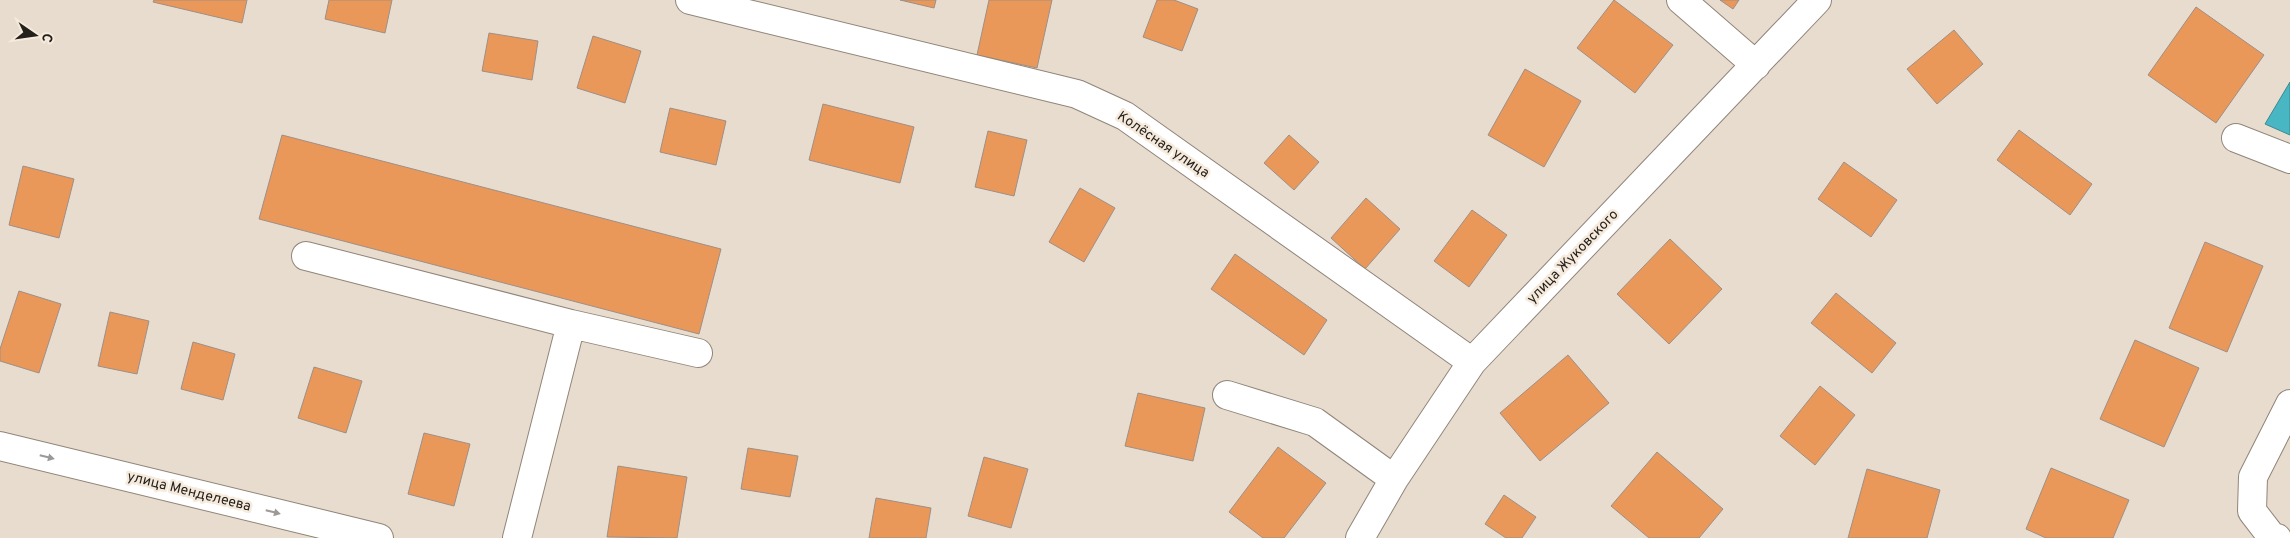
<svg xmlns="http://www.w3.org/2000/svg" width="2290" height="538" font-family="Overpass,sans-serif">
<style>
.water{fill:#48b7c3;stroke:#3d8990}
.building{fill:#ea975a;stroke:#9e8f86}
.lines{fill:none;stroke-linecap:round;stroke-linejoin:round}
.minor-casing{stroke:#908579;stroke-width:30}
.minor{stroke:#fff;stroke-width:28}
.oneway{fill:#9c9a98}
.labels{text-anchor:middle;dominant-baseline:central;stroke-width:5;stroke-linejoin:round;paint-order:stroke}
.street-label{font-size:14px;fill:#231f1a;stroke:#f6eadc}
</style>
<rect width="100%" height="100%" fill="#e8dccf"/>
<!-- water -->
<path class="water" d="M 2290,82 L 2290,135 L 2265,124 Z"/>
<!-- building -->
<path class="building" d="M 154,0 L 247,0 L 242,23 L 153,2 Z
M 329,0 L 392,0 L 385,33 L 325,19 Z
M 900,0 L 936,0 L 934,8 Z
M 989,0 L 1052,0 L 1037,68 L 977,55 Z
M 1157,0 L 1174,0 L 1198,9 L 1182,51 L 1143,37 Z
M 1614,0 L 1673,45 L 1635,93 L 1577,48 Z
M 1720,0 L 1739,0 L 1733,9 Z
M 2196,7 L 2264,55 L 2216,123 L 2148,75 Z
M 1954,30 L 1983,64 L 1937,104 L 1907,69 Z
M 489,33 L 538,41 L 532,80 L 482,71 Z
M 593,36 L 641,51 L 625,103 L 577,88 Z
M 1525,69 L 1581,101 L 1544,167 L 1488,135 Z
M 823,104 L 914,127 L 900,183 L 809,160 Z
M 670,108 L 726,121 L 716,165 L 660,152 Z
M 2019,130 L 2092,184 L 2070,215 L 1997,160 Z
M 988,131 L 1027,140 L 1014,196 L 975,187 Z
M 282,135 L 721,249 L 699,334 L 259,219 Z
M 1289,135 L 1319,162 L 1294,190 L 1264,163 Z
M 1844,162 L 1897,200 L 1871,237 L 1818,199 Z
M 23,166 L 74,179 L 59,238 L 9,225 Z
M 1080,188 L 1115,208 L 1084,262 L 1049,242 Z
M 1366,198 L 1400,229 L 1365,269 L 1331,238 Z
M 1472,210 L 1507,235 L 1469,287 L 1434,261 Z
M 1670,239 L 1722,289 L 1669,344 L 1617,294 Z
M 2205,242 L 2263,266 L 2227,352 L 2169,328 Z
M 1235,254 L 1327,320 L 1304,355 L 1211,289 Z
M 19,291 L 61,304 L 39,373 L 0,361 L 0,349 Z
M 1836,293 L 1896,343 L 1872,373 L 1811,323 Z
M 110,312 L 149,321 L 137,374 L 98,366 Z
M 2135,340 L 2199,368 L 2164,447 L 2100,419 Z
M 193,342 L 235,354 L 223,400 L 181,389 Z
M 1568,355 L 1609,403 L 1540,461 L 1500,413 Z
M 314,367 L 362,381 L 346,433 L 298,418 Z
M 1820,386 L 1855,415 L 1815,465 L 1780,436 Z
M 1138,393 L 1205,408 L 1193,461 L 1125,446 Z
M 424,433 L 470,444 L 454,506 L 408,494 Z
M 1278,447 L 1326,483 L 1284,538 L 1263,538 L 1229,512 Z
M 748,448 L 798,456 L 790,497 L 741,489 Z
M 1657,452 L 1723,509 L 1699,538 L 1649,538 L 1611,506 Z
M 984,457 L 1028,469 L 1011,528 L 968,516 Z
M 618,466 L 687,477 L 677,538 L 607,537 Z
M 2051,468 L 2129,500 L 2113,538 L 2046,538 L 2026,529 Z
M 1867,469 L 1940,490 L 1927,538 L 1848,538 Z
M 1504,495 L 1536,517 L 1522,538 L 1506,538 L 1485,524 Z
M 876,498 L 931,508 L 926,538 L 869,538 Z"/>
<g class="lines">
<defs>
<path id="minor" d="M 690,0 L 1077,94 L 1125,116 L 1472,362
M 1681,0 L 1756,65
M 2236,138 L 2290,159
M 306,256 L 571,324 L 698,353
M 1227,395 L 1315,422 L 1394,479
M 0,446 L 379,538
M 517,538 L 571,324
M 1360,538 L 1394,479 L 1472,362 L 1817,0
M 2277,538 L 2272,537 L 2252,511 L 2253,477 L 2290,404"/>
</defs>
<!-- minor casing -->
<use href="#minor" class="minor-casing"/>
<!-- minor -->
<use href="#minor" class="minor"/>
</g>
<!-- one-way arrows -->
<defs><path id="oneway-solid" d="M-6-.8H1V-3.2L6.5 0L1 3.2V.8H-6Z" transform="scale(1.25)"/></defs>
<g class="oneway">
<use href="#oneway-solid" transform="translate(47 457) rotate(14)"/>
<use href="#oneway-solid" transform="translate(273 512) rotate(14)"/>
</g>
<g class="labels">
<!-- street labels -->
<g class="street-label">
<text transform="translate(1163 145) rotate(34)">Колёсная улица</text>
<text transform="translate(1573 257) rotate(-46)">улица Жуковского</text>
<text transform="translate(189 492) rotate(14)">улица Менделеева</text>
</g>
</g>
<!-- north arrow -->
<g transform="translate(35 35) rotate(103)" stroke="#f6eadc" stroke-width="4" paint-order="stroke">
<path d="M0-4L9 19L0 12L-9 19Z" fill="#231f1a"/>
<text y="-8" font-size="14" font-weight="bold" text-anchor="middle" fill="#231f1a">С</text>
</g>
</svg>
